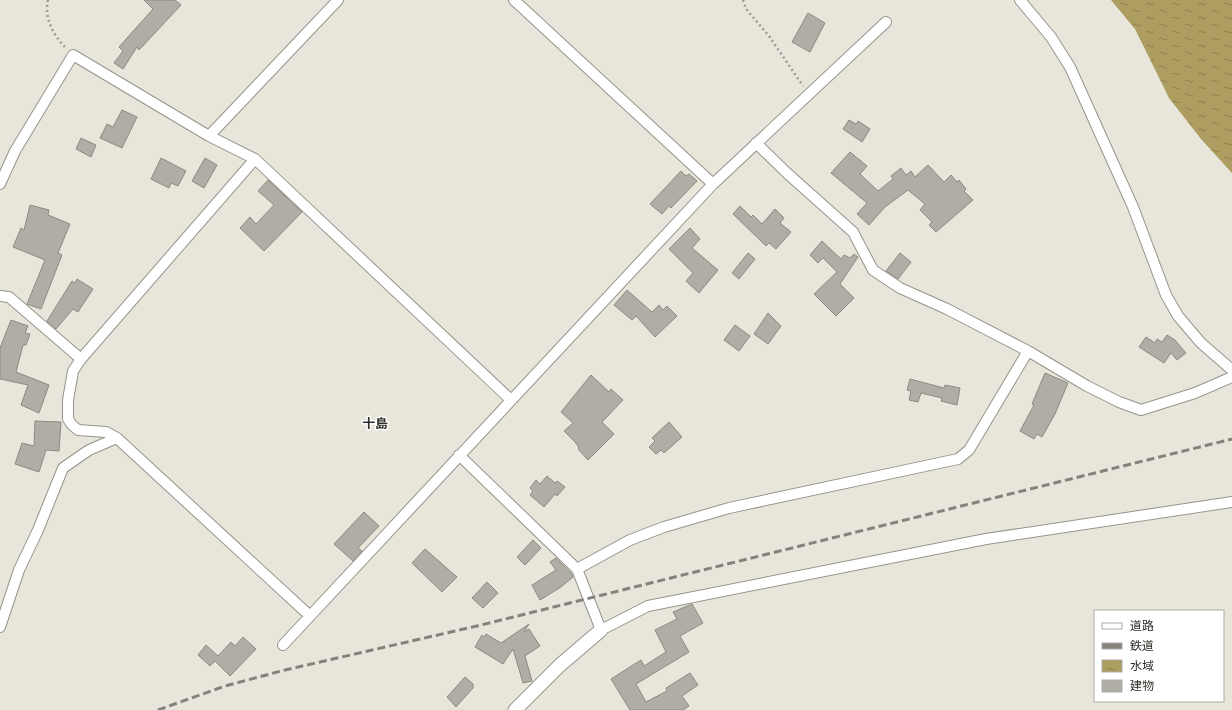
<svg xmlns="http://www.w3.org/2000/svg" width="1232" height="710" font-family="Inter,'Noto Sans JP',sans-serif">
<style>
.water{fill:url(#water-ripples)}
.building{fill:#b0ada4;stroke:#8c8a81}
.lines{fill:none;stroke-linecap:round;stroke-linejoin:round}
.minor-casing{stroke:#96948b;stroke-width:12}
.tertiary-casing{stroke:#96948b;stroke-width:15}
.path{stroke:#9d9a93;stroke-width:2.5;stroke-dasharray:2 3;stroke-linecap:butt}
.minor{stroke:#fff;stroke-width:10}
.tertiary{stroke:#fff;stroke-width:13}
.rail{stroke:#84827b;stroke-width:3;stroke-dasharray:8 4;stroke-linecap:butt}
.labels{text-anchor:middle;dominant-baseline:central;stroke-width:3;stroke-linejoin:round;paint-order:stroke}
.neighbourhood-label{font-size:13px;font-weight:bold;fill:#2f2e2a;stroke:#fff}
</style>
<defs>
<pattern id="water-ripples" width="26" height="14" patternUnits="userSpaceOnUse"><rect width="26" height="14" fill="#ad9d61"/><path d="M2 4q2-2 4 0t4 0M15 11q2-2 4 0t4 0" fill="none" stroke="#8d8050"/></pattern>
</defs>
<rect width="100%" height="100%" fill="#e8e5db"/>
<!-- water -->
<path class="water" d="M 1111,0 L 1232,0 L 1232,173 L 1201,139 L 1169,98 L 1135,29 Z"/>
<!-- building -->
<path class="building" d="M 144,0 L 175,0 L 181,5 L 139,50 L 137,47 L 123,69 L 114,63 L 123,51 L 119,47 L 153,9 Z
M 808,13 L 825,23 L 810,52 L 792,42 Z
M 122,110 L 137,117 L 122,148 L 100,138 L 107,124 L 113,127 Z
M 849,120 L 856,124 L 858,121 L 870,129 L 862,142 L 843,129 Z
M 81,138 L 96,145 L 91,157 L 76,149 Z
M 850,152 L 867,166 L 860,174 L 878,191 L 893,179 L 891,176 L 901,168 L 906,175 L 911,171 L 915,177 L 928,165 L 944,182 L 951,175 L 957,182 L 959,180 L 966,189 L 964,191 L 973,200 L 936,232 L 929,225 L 932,222 L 920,210 L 925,204 L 908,190 L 885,207 L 869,225 L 857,214 L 867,203 L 831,173 Z
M 161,158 L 186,171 L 178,186 L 171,183 L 169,188 L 151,179 Z
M 205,158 L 217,165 L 204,188 L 192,181 Z
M 681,171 L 686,176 L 689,174 L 697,181 L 671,208 L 669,206 L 662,214 L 650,204 Z
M 268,180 L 302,212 L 264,251 L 240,228 L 250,217 L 256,224 L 274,205 L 258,191 Z
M 30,205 L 49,210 L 48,215 L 70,224 L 58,253 L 62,255 L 41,309 L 27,304 L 45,260 L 13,247 L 21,228 L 24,230 Z
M 740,206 L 751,217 L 753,215 L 762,224 L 775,209 L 784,218 L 780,223 L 791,232 L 776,249 L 769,243 L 766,246 L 733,214 Z
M 690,228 L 700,239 L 692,248 L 718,270 L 699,293 L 686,281 L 693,273 L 669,249 Z
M 822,241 L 841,259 L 844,255 L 850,258 L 854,254 L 858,257 L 840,284 L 854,298 L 836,316 L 814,294 L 837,272 L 823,258 L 818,263 L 810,255 Z
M 748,253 L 755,259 L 739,279 L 732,273 Z
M 900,253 L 911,262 L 898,279 L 886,271 Z
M 77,279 L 93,289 L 78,312 L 73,309 L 56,329 L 47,321 L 72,281 L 75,283 Z
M 627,290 L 652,312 L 659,305 L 663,310 L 667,306 L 677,316 L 655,337 L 636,316 L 632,320 L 614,305 Z
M 768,313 L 781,326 L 768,344 L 754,334 Z
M 11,320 L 28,326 L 25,333 L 30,334 L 26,345 L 23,345 L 16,372 L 49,385 L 39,413 L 21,405 L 28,385 L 0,379 L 0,348 Z
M 735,325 L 750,336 L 739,351 L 724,340 Z
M 1167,335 L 1175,340 L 1186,353 L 1177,360 L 1171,353 L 1164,363 L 1139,347 L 1146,337 L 1155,343 L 1157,339 L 1162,342 Z
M 1045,373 L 1068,383 L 1055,414 L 1042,437 L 1037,434 L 1034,439 L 1020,431 L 1034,405 L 1032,404 Z
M 591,375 L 609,392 L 611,389 L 623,400 L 602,422 L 614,434 L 588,460 L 578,449 L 579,448 L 576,443 L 564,431 L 573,423 L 561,412 Z
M 910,379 L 944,388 L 945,385 L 960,388 L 957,405 L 941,401 L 942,398 L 921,393 L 918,402 L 909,400 L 911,391 L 907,390 Z
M 35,421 L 61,422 L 59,451 L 46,450 L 39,472 L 15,464 L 22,443 L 34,446 Z
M 669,422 L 682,437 L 664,453 L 661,450 L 656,454 L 649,447 L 655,441 L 652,438 Z
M 547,476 L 555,483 L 557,481 L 565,487 L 557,496 L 555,494 L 544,507 L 530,495 L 533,491 L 530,488 L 536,480 L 540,484 Z
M 364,512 L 379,526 L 358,548 L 362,551 L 353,561 L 334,544 Z
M 533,540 L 541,548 L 525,565 L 517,557 Z
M 425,549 L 457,577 L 442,592 L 412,563 Z
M 556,558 L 571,573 L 573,577 L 561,587 L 540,600 L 532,585 L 556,570 L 550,562 Z
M 487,582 L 498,593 L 483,608 L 472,598 Z
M 692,604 L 703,623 L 680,636 L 689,652 L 636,684 L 646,702 L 667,691 L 666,688 L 690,673 L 698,685 L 682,696 L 689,706 L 683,710 L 630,710 L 611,679 L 641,660 L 644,666 L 666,652 L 655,630 L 677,619 L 673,612 Z
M 529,624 L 524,632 L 529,629 L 540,646 L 525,656 L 532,681 L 523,683 L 513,649 L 503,664 L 475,647 L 482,635 L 484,637 L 486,634 L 501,643 Z
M 243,637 L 256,649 L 230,676 L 215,661 L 210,666 L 198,655 L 206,645 L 218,656 L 231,642 L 235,646 Z
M 465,677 L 473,684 L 473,688 L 456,707 L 447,697 Z"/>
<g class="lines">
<defs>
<path id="minor" d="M 514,0 L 713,184
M 1020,0 L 1051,37 L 1070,67 L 1133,207 L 1166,295 L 1178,316 L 1201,343 L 1232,370
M 209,136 L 338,0
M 756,143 L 788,174 L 853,232 L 873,270 L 900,288 L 947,309 L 1028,351 L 1087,386 L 1119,402 L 1141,410 L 1195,393 L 1232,377
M 255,159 L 81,359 L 73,371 L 68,400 L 68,419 L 72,425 L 78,430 L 106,432 L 117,438 L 310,616
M 0,184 L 15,151 L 73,55 L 209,136 L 255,159 L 510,399
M 0,296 L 9,297 L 81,359
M 459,455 L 577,569 L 601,630 L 648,606 L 986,539 L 1232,502
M 577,569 L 630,540 L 664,527 L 729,508 L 958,459 L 969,450 L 1028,351
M 0,627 L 19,570 L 38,530 L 63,468 L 89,450 L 117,438
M 283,645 L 713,184 L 886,22"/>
<path id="tertiary" d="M 515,710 L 559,666 L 601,630"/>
</defs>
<!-- minor casing -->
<use href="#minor" class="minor-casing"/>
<!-- tertiary casing -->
<use href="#tertiary" class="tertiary-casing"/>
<!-- path -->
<path class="path" d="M 48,0 C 44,18 53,35 66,48
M 743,0 L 746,9 L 769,36 L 803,86"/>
<!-- minor -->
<use href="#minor" class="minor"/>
<!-- tertiary -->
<use href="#tertiary" class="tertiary"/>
<!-- rail -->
<path class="rail" d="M 158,710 L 225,686 L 285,670 L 477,626 L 1232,439"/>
</g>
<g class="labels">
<!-- neighbourhood labels -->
<g class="neighbourhood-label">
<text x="375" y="423">十島</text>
</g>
</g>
<!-- legend -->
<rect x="1094" y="610" width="130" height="92" fill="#ffffff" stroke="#acabaa"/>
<rect x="1102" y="623" width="20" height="6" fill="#ffffff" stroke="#acabaa"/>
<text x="1130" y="630" font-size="12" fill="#2f2e2a">道路</text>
<rect x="1102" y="643" width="20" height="6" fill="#84827b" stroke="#acabaa"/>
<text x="1130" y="650" font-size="12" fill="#2f2e2a">鉄道</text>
<rect x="1102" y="660" width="20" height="12" fill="url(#water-ripples)" stroke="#acabaa"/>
<text x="1130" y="670" font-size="12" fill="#2f2e2a">水域</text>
<rect x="1102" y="680" width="20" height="12" fill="#b0ada4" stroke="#acabaa"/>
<text x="1130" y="690" font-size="12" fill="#2f2e2a">建物</text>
</svg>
